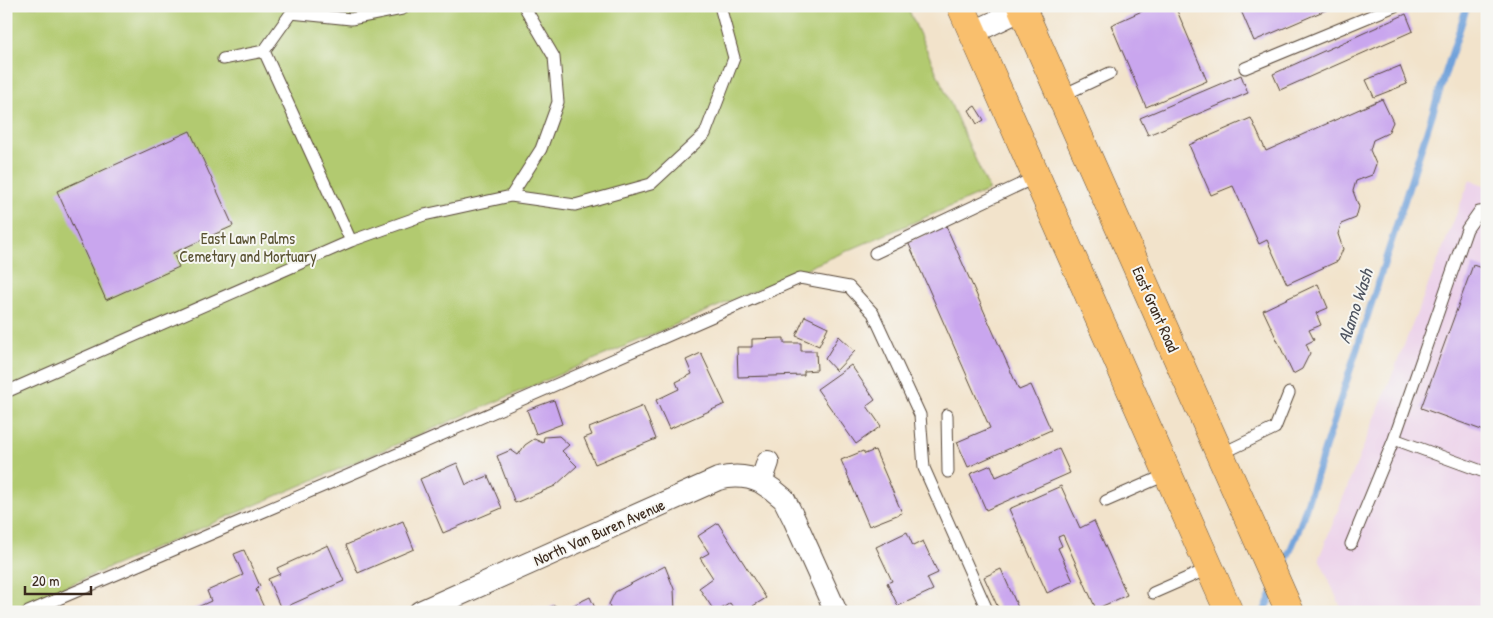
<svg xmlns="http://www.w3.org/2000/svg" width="1493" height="618" font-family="'Patrick Hand',sans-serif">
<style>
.built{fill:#ecd1ea}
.green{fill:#b2ca6f;stroke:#767a46}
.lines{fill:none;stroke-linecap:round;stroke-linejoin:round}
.stream{stroke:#70a1da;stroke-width:7}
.building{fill:#c9a6ee}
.service-casing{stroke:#564638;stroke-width:13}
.minor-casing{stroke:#564638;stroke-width:24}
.primary-casing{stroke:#564638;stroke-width:29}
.service{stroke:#fff;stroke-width:11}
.minor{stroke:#fff;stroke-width:22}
.primary{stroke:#f9bf6d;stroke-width:28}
.labels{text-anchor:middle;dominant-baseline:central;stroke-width:4;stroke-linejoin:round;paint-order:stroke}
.park-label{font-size:16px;fill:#595232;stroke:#f6f6f2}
.street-label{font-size:16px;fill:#3b2a1e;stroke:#f6f6f2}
.water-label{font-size:18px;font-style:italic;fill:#4e5460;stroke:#f6f6f2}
</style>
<rect width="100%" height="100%" fill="#f6f6f2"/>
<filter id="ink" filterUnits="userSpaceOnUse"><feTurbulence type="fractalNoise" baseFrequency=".02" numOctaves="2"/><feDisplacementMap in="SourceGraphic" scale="10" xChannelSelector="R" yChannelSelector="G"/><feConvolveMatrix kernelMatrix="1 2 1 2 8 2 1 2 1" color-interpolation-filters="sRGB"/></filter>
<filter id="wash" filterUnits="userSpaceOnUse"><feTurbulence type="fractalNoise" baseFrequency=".0096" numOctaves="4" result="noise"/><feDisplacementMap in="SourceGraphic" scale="20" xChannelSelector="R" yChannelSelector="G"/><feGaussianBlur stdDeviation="1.12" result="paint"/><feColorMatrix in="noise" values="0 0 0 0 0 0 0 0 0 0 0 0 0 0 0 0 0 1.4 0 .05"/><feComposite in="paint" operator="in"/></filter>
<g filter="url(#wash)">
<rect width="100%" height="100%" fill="#f2e3cb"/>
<!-- built -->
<path class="built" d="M 1470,180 L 1487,186 L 1487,612 L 1343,612 L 1319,558 Z"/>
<!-- green -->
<path class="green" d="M 6,6 L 907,6 L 989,190 L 6,612 Z"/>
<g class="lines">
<!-- stream -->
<path class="stream" d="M 1281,572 L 1298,532 L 1467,6
M 1264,612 L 1273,591"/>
</g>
<g id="blocks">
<!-- building -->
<path class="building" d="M 1153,6 L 1175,6 L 1207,81 L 1146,107 L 1111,25 Z
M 1239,6 L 1335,6 L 1254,41 Z
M 1406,14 L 1413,31 L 1280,90 L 1273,74 Z
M 1400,66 L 1407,84 L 1374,97 L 1366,80 Z
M 1241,75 L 1248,93 L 1148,135 L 1140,118 Z
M 1382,99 L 1393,122 L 1388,133 L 1373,140 L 1370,150 L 1376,164 L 1372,175 L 1356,181 L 1353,191 L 1359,207 L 1356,218 L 1341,224 L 1338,234 L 1343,249 L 1338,261 L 1287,284 L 1267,240 L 1259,244 L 1233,186 L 1211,195 L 1189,145 L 1251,118 L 1266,151 Z
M 975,106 L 984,120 L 977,124 L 969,110 Z
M 190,131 L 233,226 L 173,253 L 179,267 L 106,300 L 57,191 Z
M 946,226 L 1019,390 L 1031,385 L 1051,430 L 968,467 L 957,442 L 990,428 L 908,242 Z
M 1473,265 L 1487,270 L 1487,432 L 1421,408 Z
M 1318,284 L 1328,308 L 1316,313 L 1321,325 L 1309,330 L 1314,340 L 1306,344 L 1310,353 L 1302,369 L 1293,374 L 1263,310 Z
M 805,316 L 828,327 L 819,346 L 796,336 Z
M 839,336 L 855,351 L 836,371 L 825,359 Z
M 784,338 L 784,343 L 801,343 L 801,351 L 816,351 L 817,370 L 804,371 L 804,375 L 738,377 L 737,347 L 752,347 L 752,339 Z
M 701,353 L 725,404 L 669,429 L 656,400 L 679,389 L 676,382 L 692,374 L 686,360 Z
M 851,365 L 875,400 L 867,406 L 881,426 L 856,444 L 817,389 Z
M 554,400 L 562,424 L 536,434 L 527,410 Z
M 643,406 L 656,439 L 595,464 L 584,438 L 592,435 L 589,428 Z
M 559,436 L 569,445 L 562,451 L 577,466 L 555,486 L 515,503 L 497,456 L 511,450 L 518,455 L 525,445 L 534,439 L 543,443 L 544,437 Z
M 1059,449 L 1070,473 L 986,510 L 970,474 L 991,465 L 996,477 Z
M 875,450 L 902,513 L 869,526 L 841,460 L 863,451 L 865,454 Z
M 457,463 L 466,485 L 488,476 L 502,508 L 443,533 L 420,479 Z
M 1061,486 L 1080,528 L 1094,521 L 1127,595 L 1096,609 L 1063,535 L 1058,537 L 1062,546 L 1058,548 L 1073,581 L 1047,593 L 1009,509 Z
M 403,521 L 414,549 L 358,573 L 346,545 Z
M 718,523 L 766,598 L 753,606 L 757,612 L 736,612 L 730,603 L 717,612 L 715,612 L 699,588 L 713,578 L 700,558 L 709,553 L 698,536 Z
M 907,532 L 913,546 L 923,541 L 938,573 L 927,578 L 933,590 L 898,606 L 887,583 L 892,581 L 876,547 Z
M 328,545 L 344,581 L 281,609 L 268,579 L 280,574 L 277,568 Z
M 244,550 L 260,586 L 256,590 L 266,612 L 192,612 L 191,610 L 211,601 L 207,591 L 243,575 L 234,554 Z
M 665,566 L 674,589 L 675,612 L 611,612 L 609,604 L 615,592 Z
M 1001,569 L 1020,612 L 1000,612 L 984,577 Z
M 590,597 L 597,612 L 559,612 Z
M 555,605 L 559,612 L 540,612 Z"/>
</g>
</g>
<g filter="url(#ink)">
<use href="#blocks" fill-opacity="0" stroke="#564638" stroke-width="1"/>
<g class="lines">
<defs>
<path id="service" d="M 264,51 L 291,13 L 351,19 L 402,9 L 408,6
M 223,59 L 264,51 L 351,241
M 1245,68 L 1395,6
M 1061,96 L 1110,73
M 511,196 L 541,149 L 558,102 L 554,57 L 524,6
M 875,253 L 1036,177
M 6,392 L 351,241 L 424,215 L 511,196 L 575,205 L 651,184 L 705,134 L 734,58 L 720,6
M 947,415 L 948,472
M 1394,439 L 1487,473
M 1221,454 L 1275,428 L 1289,393
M 1106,501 L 1168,474
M 1351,544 L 1394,439 L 1467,229 L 1479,212 L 1487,211
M 1153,593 L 1210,568
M 28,612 L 363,469 L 800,278 L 849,287 L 873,313 L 920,415 L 924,468 L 988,612"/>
<path id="minor" d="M 972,33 L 1029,6
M 761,482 L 773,490 L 784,499 L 794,519 L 836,612
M 420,612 L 718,479 C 733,475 746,475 761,482 L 768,462"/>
<path id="primary" d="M 961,6 L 1229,612
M 1021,6 L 1290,612"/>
</defs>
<!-- service casing -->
<use href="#service" class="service-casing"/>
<!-- minor casing -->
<use href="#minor" class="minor-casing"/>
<!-- primary casing -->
<use href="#primary" class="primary-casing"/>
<!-- service -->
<use href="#service" class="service"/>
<!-- minor -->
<use href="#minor" class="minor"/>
<!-- primary -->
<use href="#primary" class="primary"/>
</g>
</g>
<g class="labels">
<!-- park labels -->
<g class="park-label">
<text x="248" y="238">East Lawn Palms<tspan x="248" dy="18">Cemetary and Mortuary</tspan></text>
</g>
<!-- street labels -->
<g class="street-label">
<text transform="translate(1156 309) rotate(66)">East Grant Road</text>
<text transform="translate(599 532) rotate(-24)">North Van Buren Avenue</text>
</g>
<!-- water labels -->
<g class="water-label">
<text transform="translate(1355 306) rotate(-72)">Alamo Wash</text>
</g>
</g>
<!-- margin -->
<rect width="1493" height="618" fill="none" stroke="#f6f6f2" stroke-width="25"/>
<!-- scale -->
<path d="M25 586v8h66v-8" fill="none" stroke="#3b2a1e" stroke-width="2.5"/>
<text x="32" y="586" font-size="15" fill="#3b2a1e" stroke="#f6f6f2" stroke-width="4" paint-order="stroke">20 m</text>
</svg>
